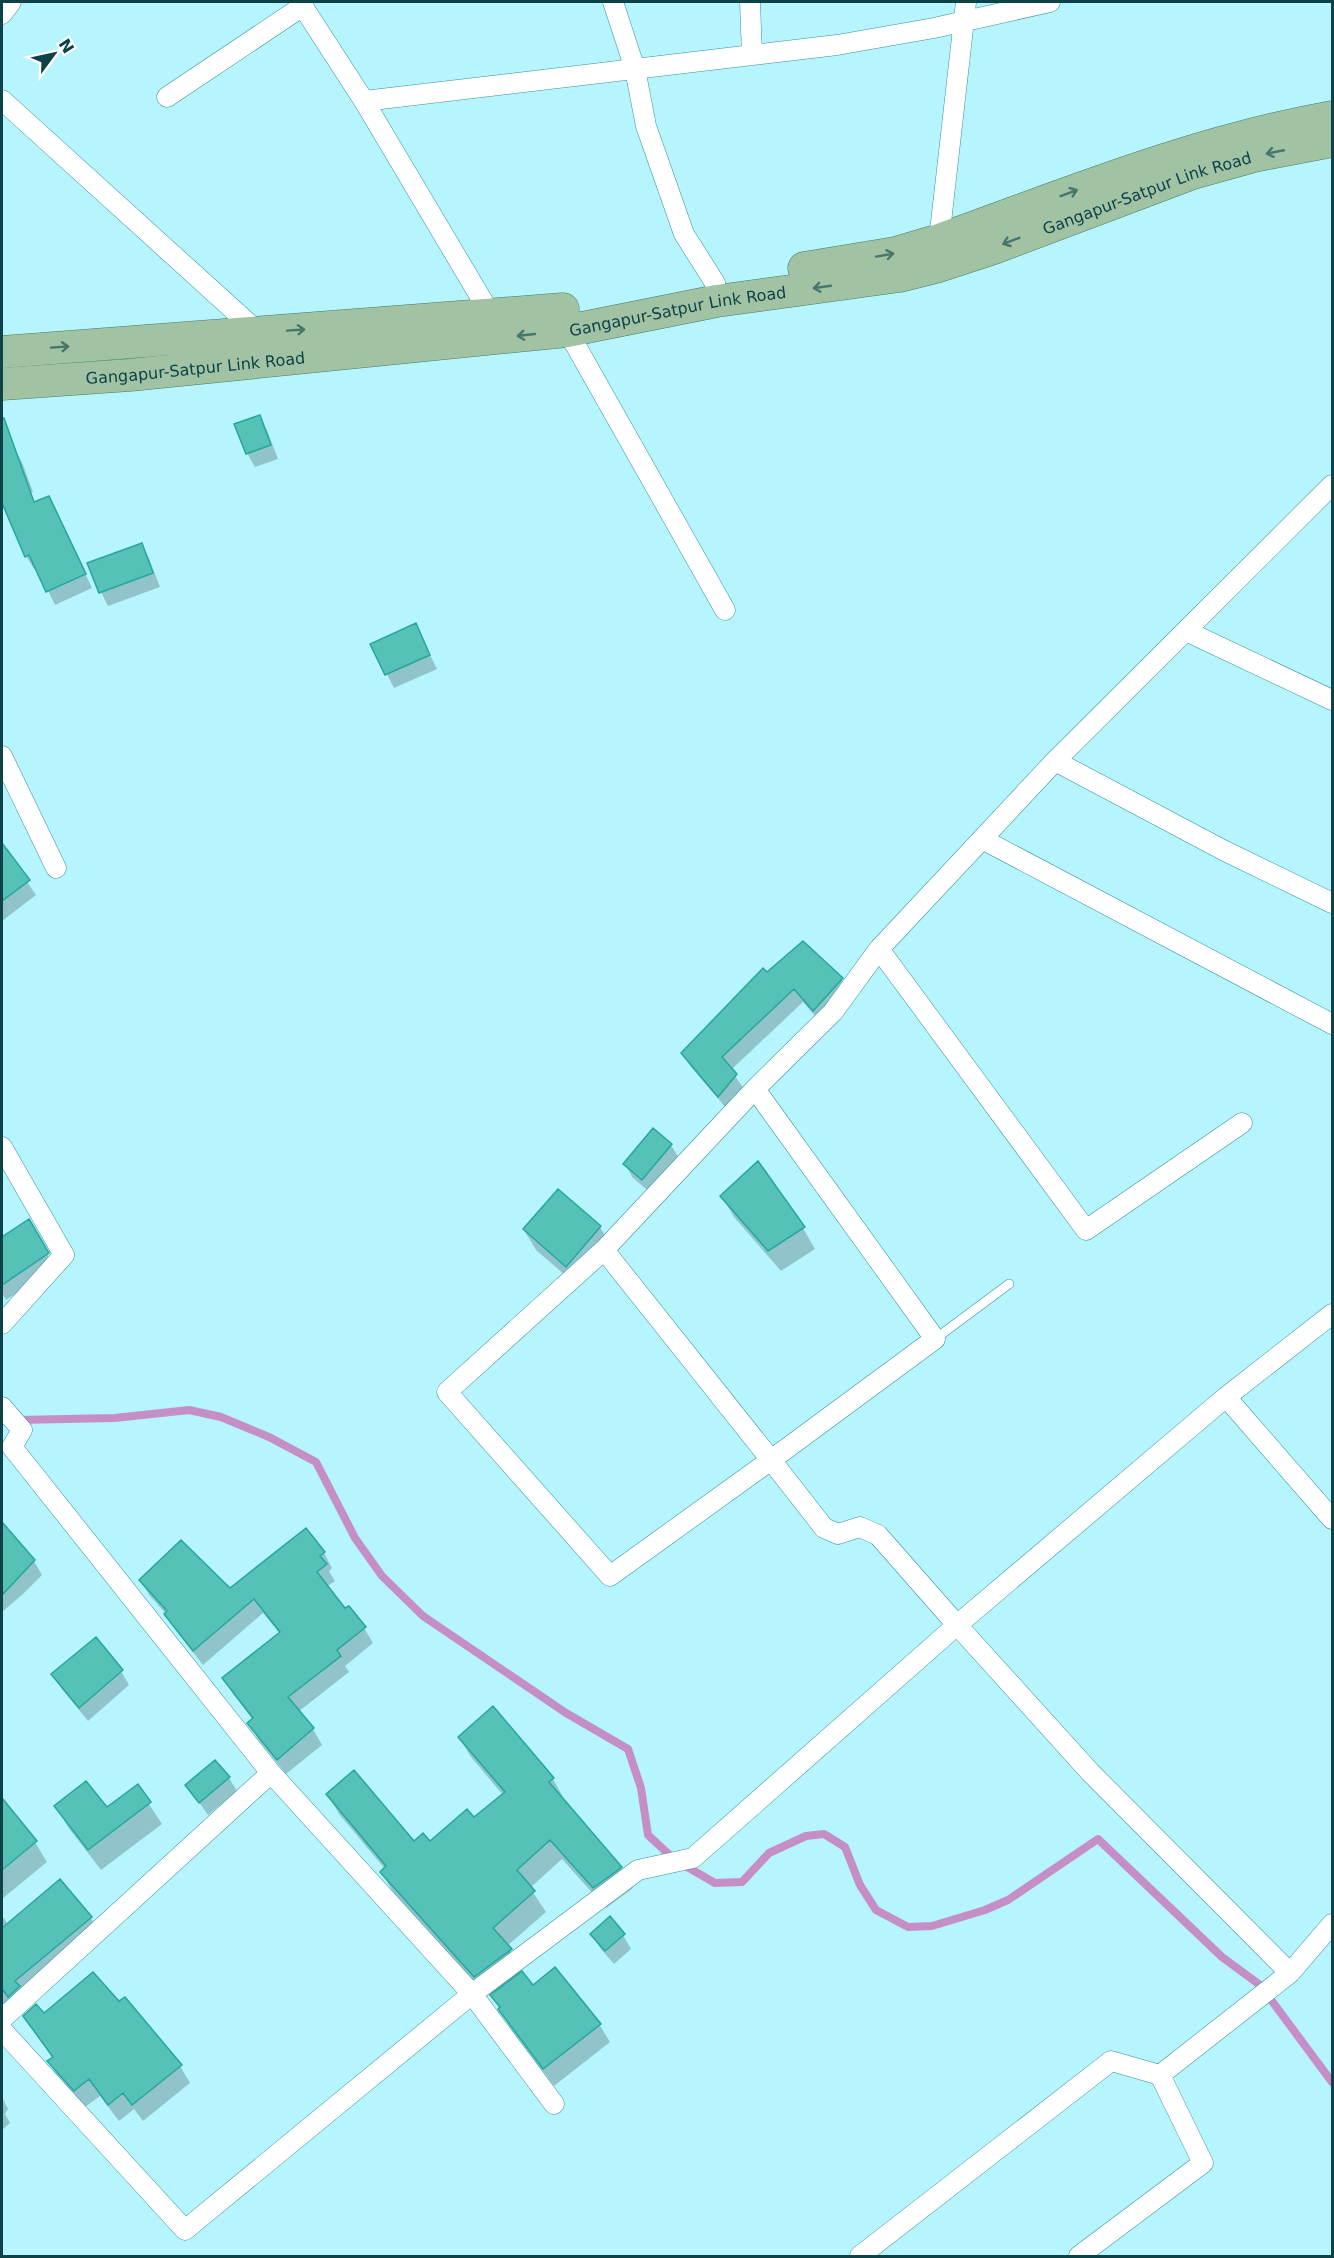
<svg xmlns="http://www.w3.org/2000/svg" width="1334" height="2258" font-family="'DejaVu Sans',sans-serif">
<style>
.shadow{fill:#0003}
.lines{fill:none;stroke-linecap:round;stroke-linejoin:round}
.stream{stroke:#c68ec6;stroke-width:8}
.building{fill:#56c1b7;stroke:#26a79c;stroke-width:1.5}
.service-casing{stroke:#37919c;stroke-width:10}
.minor-casing{stroke:#37919c;stroke-width:21}
.primary-casing{stroke:#457c5d;stroke-width:33}
.service{stroke:#fff;stroke-width:9}
.minor{stroke:#fff;stroke-width:20}
.primary{stroke:#a1c3a4;stroke-width:32}
.oneway{stroke:#48766d}
.labels{text-anchor:middle;dominant-baseline:central;stroke-width:6;stroke-linejoin:round;paint-order:stroke}
.street-label{font-size:16px;fill:#0d4248;stroke:#fff}
</style>
<rect width="100%" height="100%" fill="#b6f5fd"/>
<!-- shadow -->
<path class="shadow" d="M 259,417 L 267,430 L 278,459 L 255,467 L 247,453 Z
M 14,448 L 22,462 L 33,492 L 2,502 L 2,452 Z
M 11,520 L 72,546 L 92,588 L 55,605 L 37,568 L 34,569 L 26,556 Z
M 141,544 L 149,558 L 160,587 L 108,606 L 101,592 Z
M 415,625 L 437,669 L 394,688 L 372,645 Z
M 7,853 L 36,895 L 2,921 L 2,858 Z
M 766,974 L 841,979 L 849,993 L 822,1024 L 803,1002 L 731,1070 L 744,1089 L 727,1109 L 691,1067 L 683,1054 Z
M 671,1145 L 679,1158 L 651,1193 L 633,1178 L 625,1164 Z
M 757,1163 L 803,1228 L 815,1249 L 781,1271 L 734,1217 L 722,1196 Z
M 29,1221 L 55,1268 L 6,1300 L 2,1293 L 2,1239 Z
M 600,1227 L 612,1248 L 579,1287 L 536,1250 L 524,1230 Z
M 9,1533 L 34,1561 L 42,1575 L 23,1594 L 2,1612 L 2,1539 Z
M 324,1553 L 332,1568 L 329,1571 L 335,1581 L 326,1587 L 345,1611 L 364,1628 L 373,1643 L 345,1666 L 349,1672 L 298,1712 L 313,1729 L 322,1745 L 286,1774 L 258,1739 L 249,1724 L 253,1720 L 233,1694 L 224,1679 L 280,1634 L 263,1613 L 203,1665 L 175,1629 L 166,1614 L 150,1596 L 141,1581 L 230,1590 Z
M 121,1671 L 129,1685 L 88,1721 L 61,1688 L 53,1674 Z
M 459,1737 L 553,1779 L 564,1799 L 563,1800 L 621,1868 L 633,1888 L 606,1908 L 562,1859 L 530,1888 L 546,1912 L 507,1946 L 522,1970 L 521,1971 L 533,1987 L 599,2024 L 610,2042 L 554,2086 L 510,2027 L 491,1993 L 487,1996 L 393,1892 L 381,1872 L 385,1869 L 339,1814 L 328,1794 L 413,1844 L 430,1844 L 474,1819 L 503,1795 L 471,1757 Z
M 229,1778 L 237,1791 L 208,1815 L 187,1785 Z
M 137,1786 L 162,1824 L 101,1870 L 68,1827 L 56,1806 L 106,1809 Z
M 12,1813 L 35,1842 L 47,1862 L 2,1899 L 2,1821 Z
M 60,1881 L 91,1918 L 102,1938 L 27,2001 L 30,2007 L 7,2028 L 2,2022 L 2,1916 L 8,1924 Z
M 592,1934 L 623,1935 L 631,1949 L 614,1964 L 600,1948 Z
M 43,2015 L 180,2066 L 190,2083 L 143,2121 L 134,2109 L 119,2121 L 100,2096 L 85,2107 L 59,2079 L 49,2062 L 53,2059 L 25,2017 Z
M 2,2097 L 8,2109 L 5,2114 L 10,2123 L 2,2130 Z"/>
<g class="lines">
<!-- stream -->
<path class="stream" d="M 18,1420 L 115,1418 L 189,1410 L 221,1417 L 269,1437 L 316,1462 L 355,1538 L 382,1576 L 423,1616 L 566,1713 L 628,1749 L 641,1788 L 648,1835 L 675,1860 L 715,1883 L 742,1882 L 769,1853 L 806,1836 L 824,1834 L 845,1847 L 860,1885 L 876,1910 L 908,1927 L 932,1926 L 985,1910 L 1008,1900 L 1098,1839 L 1222,1957 L 1260,1985 L 1332,2082"/>
</g>
<!-- building -->
<path class="building" d="M 260,415 L 271,445 L 246,454 L 234,424 Z
M 2,418 L 4,418 L 34,502 L 49,496 L 86,574 L 46,592 L 29,555 L 25,557 L 2,503 Z
M 142,543 L 153,573 L 99,593 L 87,563 Z
M 416,623 L 430,655 L 385,675 L 370,644 Z
M 2,843 L 30,880 L 2,901 Z
M 803,941 L 843,978 L 813,1011 L 794,989 L 722,1057 L 737,1074 L 718,1097 L 681,1053 L 763,968 L 767,972 Z
M 653,1128 L 672,1144 L 642,1180 L 623,1164 Z
M 758,1161 L 805,1227 L 768,1251 L 720,1196 Z
M 558,1189 L 601,1226 L 566,1267 L 523,1229 Z
M 29,1219 L 49,1253 L 2,1285 L 2,1237 Z
M 2,1522 L 35,1560 L 2,1595 Z
M 306,1528 L 325,1552 L 320,1556 L 327,1564 L 317,1572 L 345,1608 L 349,1606 L 366,1627 L 337,1650 L 341,1656 L 288,1697 L 314,1728 L 277,1760 L 247,1723 L 253,1718 L 222,1678 L 280,1632 L 254,1599 L 193,1651 L 164,1614 L 167,1611 L 139,1580 L 181,1540 L 230,1588 Z
M 96,1637 L 123,1670 L 79,1708 L 51,1674 Z
M 493,1706 L 554,1778 L 549,1782 L 622,1867 L 593,1888 L 550,1840 L 517,1870 L 535,1891 L 493,1928 L 512,1949 L 474,1977 L 380,1872 L 386,1866 L 326,1794 L 354,1770 L 414,1841 L 423,1833 L 430,1841 L 467,1809 L 474,1817 L 505,1792 L 458,1737 Z
M 215,1760 L 230,1777 L 199,1803 L 185,1785 Z
M 86,1781 L 107,1807 L 138,1784 L 151,1802 L 88,1850 L 54,1806 Z
M 2,1798 L 37,1841 L 2,1870 Z
M 60,1879 L 92,1917 L 15,1981 L 20,1986 L 8,1997 L 4,1991 L 2,1993 L 2,1928 Z
M 610,1916 L 625,1934 L 605,1951 L 590,1934 Z
M 555,1967 L 601,2024 L 543,2069 L 498,2009 L 500,2007 L 490,1995 L 522,1971 L 533,1985 Z
M 93,1972 L 119,2001 L 125,1997 L 182,2065 L 132,2105 L 123,2093 L 108,2105 L 89,2079 L 74,2091 L 47,2061 L 53,2057 L 23,2016 L 36,2004 L 44,2013 Z"/>
<g class="lines">
<defs>
<path id="service" d="M 935,1339 L 1009,1284"/>
<path id="minor" d="M 300,2 L 364,101 L 491,315
M 613,2 L 635,69 L 646,126 L 684,234 L 715,283 L 717,301
M 750,2 L 752,55
M 2,14 L 11,2
M 167,97 L 303,6
M 2,100 L 259,333
M 364,101 L 837,45 L 934,28 L 1050,2
M 939,240 L 966,2
M 563,323 L 725,610
M 1186,631 L 1332,700
M 2,756 L 56,868
M 1055,761 L 1223,850 L 1332,903
M 982,839 L 1332,1024
M 879,949 L 1086,1230 L 1242,1123
M 755,1089 L 935,1339 L 771,1460 L 824,1528 L 838,1534 L 860,1527 L 878,1535 L 957,1625 L 1226,1397 L 1332,1314
M 2,1147 L 64,1255 L 2,1324
M 604,1250 L 771,1460 L 610,1576 L 447,1392 L 604,1250 L 755,1089 L 833,1012 L 879,949 L 1055,761 L 1332,485
M 1226,1397 L 1332,1519
M 2,1407 L 22,1430 L 12,1447 L 271,1773 L 472,1994 L 554,2104
M 2,2019 L 271,1773
M 2,2030 L 185,2230 L 472,1994 L 638,1870 L 693,1858 L 957,1625 L 1090,1772 L 1290,1973 L 1332,1924
M 860,2256 L 1111,2061 L 1160,2075
M 1079,2256 L 1203,2163 L 1160,2075 L 1290,1973"/>
<g id="primary">
<path d="M 804,268 L 895,253 L 939,240 C 1069,193 1197,141 1332,117"/>
<path d="M 2,352 L 563,309"/>
<path id="s1" d="M 2,384 L 130,375 L 567,331 L 717,301 L 900,276 L 936,267 L 994,248 L 1193,173 L 1254,156 L 1332,141"/>
</g>
</defs>
<!-- service casing -->
<use href="#service" class="service-casing"/>
<!-- minor casing -->
<use href="#minor" class="minor-casing"/>
<!-- primary casing -->
<use href="#primary" class="primary-casing"/>
<!-- service -->
<use href="#service" class="service"/>
<!-- minor -->
<use href="#minor" class="minor"/>
<!-- primary -->
<use href="#primary" class="primary"/>
</g>
<!-- one-way arrows -->
<defs><path id="oneway-shaft" d="M-6 0H5M1.5-3L5.5 0L1.5 3" fill="none" stroke-width="1.6" stroke-linecap="round" stroke-linejoin="round" transform="scale(1.5)"/></defs>
<g class="oneway">
<use href="#oneway-shaft" transform="translate(1275 152) rotate(169)"/>
<use href="#oneway-shaft" transform="translate(1069 193) rotate(-20)"/>
<use href="#oneway-shaft" transform="translate(1011 241) rotate(159)"/>
<use href="#oneway-shaft" transform="translate(885 255) rotate(-10)"/>
<use href="#oneway-shaft" transform="translate(822 287) rotate(172)"/>
<use href="#oneway-shaft" transform="translate(296 330) rotate(-4)"/>
<use href="#oneway-shaft" transform="translate(526 335) rotate(174)"/>
<use href="#oneway-shaft" transform="translate(60 347) rotate(-4)"/>
</g>
<g class="labels">
<!-- street labels -->
<g class="street-label">
<text stroke="none"><textPath href="#s1" startOffset="1166">Gangapur-Satpur Link Road</textPath></text>
<text stroke="none"><textPath href="#s1" startOffset="680">Gangapur-Satpur Link Road</textPath></text>
<text stroke="none"><textPath href="#s1" startOffset="194">Gangapur-Satpur Link Road</textPath></text>
</g>
</g>
<!-- border -->
<rect width="1334" height="2258" fill="none" stroke="#0d4248" stroke-width="6"/>
<!-- north arrow -->
<g transform="translate(54 54) rotate(57)" stroke="#ffffff" stroke-width="4.5" paint-order="stroke">
<path d="M0-4.5L10 22L0 15L-10 22Z" fill="#0d4248"/>
<text y="-9" font-size="16" font-weight="bold" text-anchor="middle" fill="#0d4248">N</text>
</g>
</svg>
